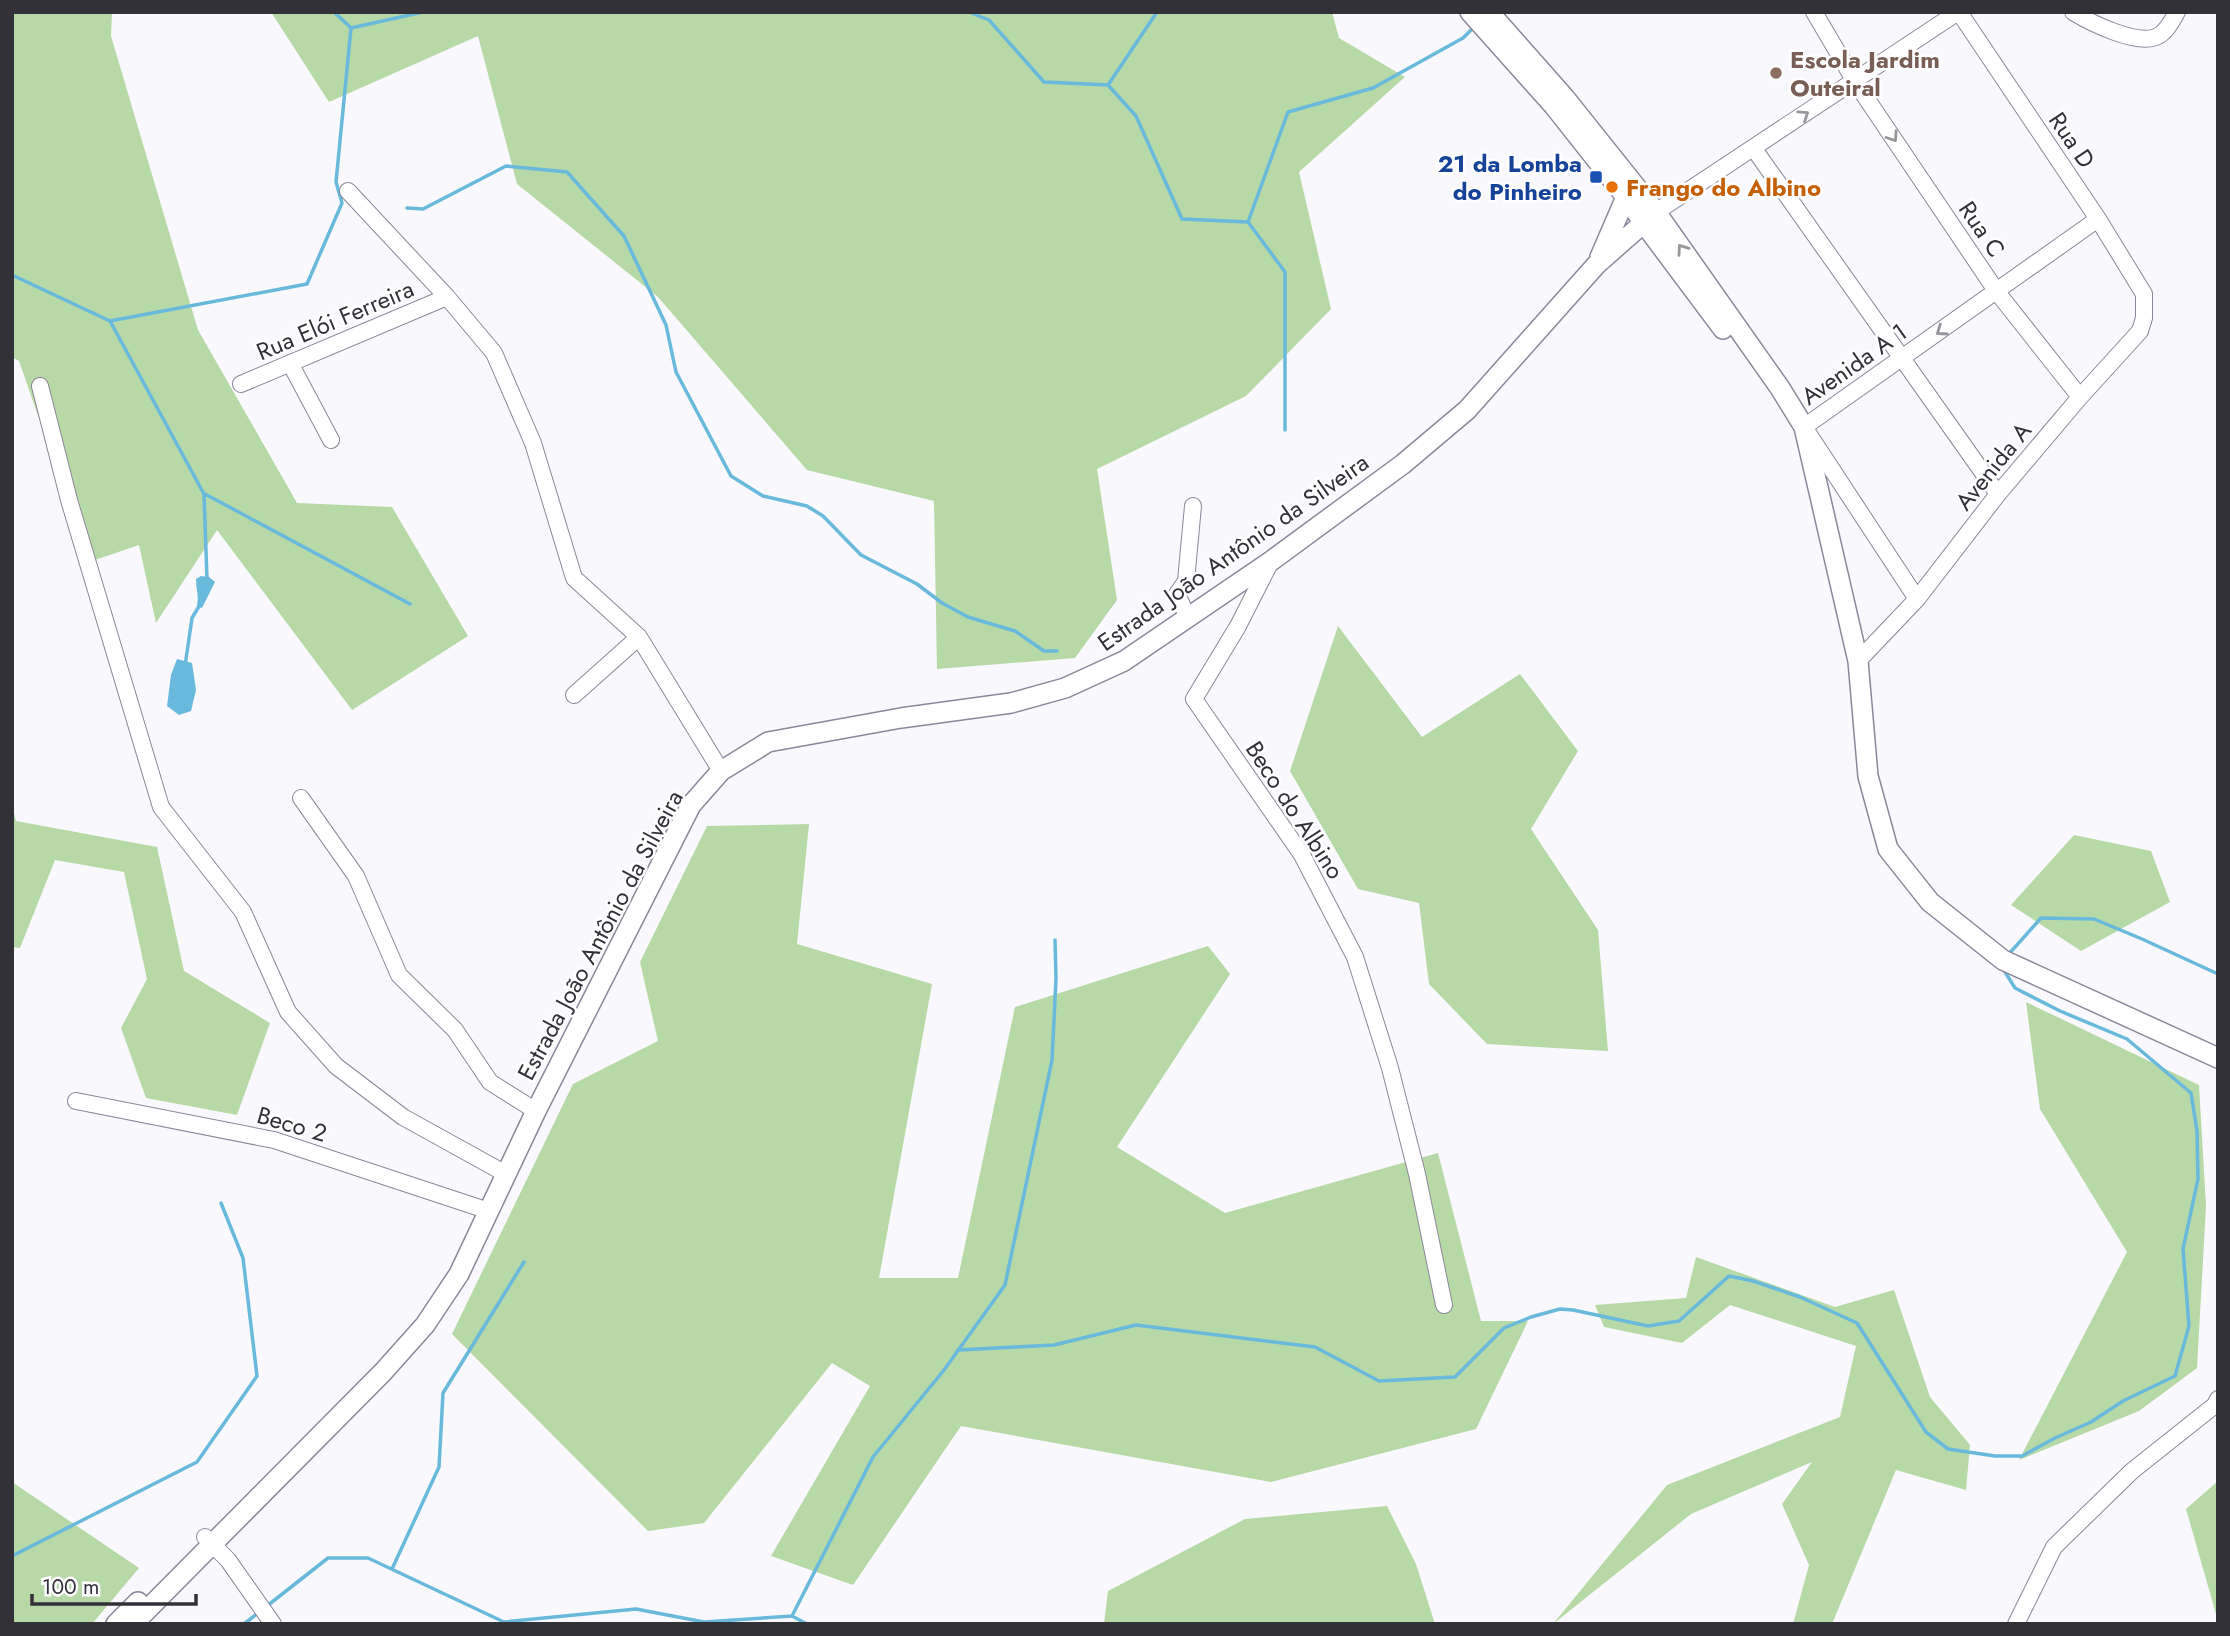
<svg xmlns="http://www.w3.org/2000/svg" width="2230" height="1636" font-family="Jost,sans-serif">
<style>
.green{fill:#b6d9a7}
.water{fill:#69b9dd}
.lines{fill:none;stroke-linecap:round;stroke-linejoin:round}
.stream{stroke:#69b9dd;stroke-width:3.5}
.minor-casing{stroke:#8c8799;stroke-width:18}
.major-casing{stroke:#8c8799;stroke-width:22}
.minor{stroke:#fff;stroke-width:16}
.major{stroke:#fff;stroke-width:19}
.oneway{stroke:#98989c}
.education-dot{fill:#8d6e63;stroke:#fff;stroke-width:2.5}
.transit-dot{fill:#1a4fb4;stroke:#fff;stroke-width:2.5}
.food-dot{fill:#e8710a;stroke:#fff;stroke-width:2.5}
.labels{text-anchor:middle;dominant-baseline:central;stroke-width:5;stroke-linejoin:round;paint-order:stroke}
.education-label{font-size:24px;font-weight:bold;fill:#785e54;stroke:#fff;text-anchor:start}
.street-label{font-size:24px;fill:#323138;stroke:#fff}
.transit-label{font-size:24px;font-weight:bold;fill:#164399;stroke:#fff;text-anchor:end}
.food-label{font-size:24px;font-weight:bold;fill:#c56008;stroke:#fff;text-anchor:start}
</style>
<rect width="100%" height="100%" fill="#f9f8fc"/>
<!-- green -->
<path class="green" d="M 12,12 L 112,12 L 111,36 L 198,330 L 297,503 L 392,507 L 468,636 L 352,710 L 217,530 L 156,623 L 139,545 L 89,562 L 19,361 L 12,357 Z
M 271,12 L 1332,12 L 1339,38 L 1405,77 L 1299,172 L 1331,309 L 1246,396 L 1097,469 L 1117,600 L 1075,658 L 937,669 L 934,501 L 807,470 L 658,297 L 517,184 L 478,36 L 329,102 Z
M 1338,626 L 1422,737 L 1520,674 L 1578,751 L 1531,829 L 1598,930 L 1608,1051 L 1487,1044 L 1429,984 L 1419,903 L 1358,889 L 1290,771 Z
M 12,805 L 16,821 L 157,847 L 184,971 L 270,1023 L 237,1115 L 146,1098 L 121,1028 L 147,979 L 124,872 L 55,860 L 20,948 L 12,947 Z
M 809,824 L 797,944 L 932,984 L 879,1278 L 958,1278 L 1015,1007 L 1208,946 L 1230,974 L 1117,1147 L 1225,1213 L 1438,1153 L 1481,1321 L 1528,1321 L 1476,1429 L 1271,1482 L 961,1426 L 853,1585 L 771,1556 L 870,1386 L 832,1363 L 704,1523 L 648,1531 L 452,1334 L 573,1084 L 658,1041 L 640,962 L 707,826 Z
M 2074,835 L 2151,851 L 2170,902 L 2081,951 L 2011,905 Z
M 2026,1002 L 2199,1085 L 2206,1206 L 2197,1368 L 2139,1411 L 2019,1460 L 2127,1252 L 2040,1109 Z
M 1696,1257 L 1835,1307 L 1894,1290 L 1930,1397 L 1970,1445 L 1966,1490 L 1896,1470 L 1832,1624 L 1793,1624 L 1809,1565 L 1782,1504 L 1812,1462 L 1691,1514 L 1553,1624 L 1667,1485 L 1840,1417 L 1856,1346 L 1730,1305 L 1682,1343 L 1604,1327 L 1595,1305 L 1686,1298 Z
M 2218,1481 L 2218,1621 L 2186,1509 Z
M 12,1482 L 139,1568 L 92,1624 L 12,1624 Z
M 1387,1506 L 1416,1564 L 1435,1624 L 1104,1624 L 1108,1591 L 1245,1519 Z"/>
<!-- water -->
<path class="water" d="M 201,576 L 209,577 L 215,582 L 202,608 L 197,606 C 199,595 196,589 196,579 Z
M 177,659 L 192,663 L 196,690 L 191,711 L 179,715 L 167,706 L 171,675 Z"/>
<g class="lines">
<!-- stream -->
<path class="stream" d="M 969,12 L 989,20 L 1044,82 L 1108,85 L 1136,116 L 1182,219 L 1248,222 L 1285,272 L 1285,430
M 351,28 L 423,12
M 1108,85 L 1157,12
M 407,208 L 423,209 L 506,166 L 567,172 L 624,236 L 666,325 L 676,372 L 731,476 L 763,496 L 807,506 L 823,516 L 861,555 L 917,584 L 942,603 L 968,617 L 1015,631 L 1044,651 L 1057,651
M 1248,222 L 1288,112 L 1373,88 L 1463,38 L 1472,29
M 12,275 L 110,321 L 307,284 L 342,203 L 336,182 L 351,28 L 334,12
M 110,321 L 204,494 L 207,579
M 205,494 L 410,604
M 185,666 L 192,618 L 201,603
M 2007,956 L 2041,918 L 2094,919 L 2142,939 L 2218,974
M 958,1350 L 1054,1345 L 1136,1325 L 1315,1347 L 1379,1381 L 1455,1377 L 1504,1328 L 1531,1317 L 1560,1309 L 1573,1310 L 1648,1326 L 1679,1321 L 1729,1276 L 1753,1281 L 1800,1297 L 1857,1323 L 1926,1432 L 1948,1449 L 1995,1456 L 2022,1456 L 2055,1438 L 2091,1422 L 2123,1401 L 2175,1376 L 2189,1326 L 2183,1249 L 2198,1179 L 2197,1131 L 2191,1093 L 2127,1039 L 2060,1011 L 2015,988 L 2002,967
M 12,1556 L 197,1462 L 257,1376 L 243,1258 L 221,1203
M 392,1569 L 439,1467 L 443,1393 L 524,1262
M 267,1606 L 328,1558 L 368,1558 L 504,1622 L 636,1609 L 704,1622 L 792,1616 L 807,1624
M 792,1616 L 873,1457 L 944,1370 L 1005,1285 L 1052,1060 L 1056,979 L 1055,940
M 244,1624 L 258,1613"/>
<defs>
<path id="minor" d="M 1814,12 L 1854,80 L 1997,292 L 2080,397
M 2073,12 C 2091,23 2136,45 2156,37 C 2166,33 2172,21 2177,12
M 1754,149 L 1998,494
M 348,191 L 447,297 L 494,353 L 533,443 L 574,578 L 639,637 L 721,771
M 1656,212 L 1958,12
M 290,363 L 331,440
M 241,384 L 447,297
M 40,386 L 69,500 L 161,807 L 243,912 L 288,1012 L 336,1066 L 403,1117 L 506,1174
M 1271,561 L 1238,626 L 1194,699 L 1302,855 L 1355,957 L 1390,1068 L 1417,1174 L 1444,1305
M 1917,599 L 1804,427 L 2098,219
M 1188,618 L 1177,594 L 1186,581 L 1193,506
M 1858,661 L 1917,599 L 1998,494 L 2080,397 L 2140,331 L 2144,318 L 2144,294 L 2098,219 L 1959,12
M 574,695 L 639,637
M 301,798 L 356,876 L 399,975 L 455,1030 L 490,1082 L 536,1111
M 76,1101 L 274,1140 L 489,1211
M 205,1537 L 228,1560 L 273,1624
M 2016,1624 L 2054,1547 L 2132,1471 L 2215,1405 L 2218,1399"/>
<path id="major" d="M 1470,12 L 1554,106 L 1626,197 L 1643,222 L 1723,329
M 1489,12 L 1565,98 L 1656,212 L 1780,388 L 1804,427 L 1858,661 L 1868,776 L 1888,849 L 1930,902 L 2003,960 L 2218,1058
M 1600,257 L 1626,197
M 116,1624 L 138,1602
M 133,1624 L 383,1372 L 425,1325 L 459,1274 L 536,1111 L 691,805 L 721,771 L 768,742 L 901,718 L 1011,703 L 1065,688 L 1124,661 L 1271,561 L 1403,464 L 1467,410 L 1597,264 L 1656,212"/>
</defs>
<!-- minor casing -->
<use href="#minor" class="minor-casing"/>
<!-- major casing -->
<use href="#major" class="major-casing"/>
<!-- minor -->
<use href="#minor" class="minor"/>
<!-- major -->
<use href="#major" class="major"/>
</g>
<!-- one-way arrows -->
<defs><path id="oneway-chevron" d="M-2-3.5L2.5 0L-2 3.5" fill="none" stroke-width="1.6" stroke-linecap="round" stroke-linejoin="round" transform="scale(1.75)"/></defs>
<g class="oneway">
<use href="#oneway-chevron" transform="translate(1804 115) rotate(-34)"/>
<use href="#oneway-chevron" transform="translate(1893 137) rotate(56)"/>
<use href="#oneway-chevron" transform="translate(1682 249) rotate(-125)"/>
<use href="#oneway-chevron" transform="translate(1941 331) rotate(145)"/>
</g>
<!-- markers -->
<circle class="education-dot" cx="1776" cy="73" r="7"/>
<rect class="transit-dot" x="1589" y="170" width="14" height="14" rx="3.5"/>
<circle class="food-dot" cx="1612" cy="187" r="7"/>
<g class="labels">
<!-- education labels -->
<g class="education-label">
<text x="1790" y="59">Escola Jardim<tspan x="1790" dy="28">Outeiral</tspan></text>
</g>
<!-- street labels -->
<g class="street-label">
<text transform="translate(2072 140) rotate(56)">Rua D</text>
<text transform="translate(1982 229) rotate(56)">Rua C</text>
<text transform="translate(335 320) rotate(-23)">Rua Elói Ferreira</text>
<text transform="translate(1854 364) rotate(-35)">Avenida A 1</text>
<text transform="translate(1993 466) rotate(-51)">Avenida A</text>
<text transform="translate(1233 552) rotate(-35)">Estrada João Antônio da Silveira</text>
<text transform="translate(1295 810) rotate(57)">Beco do Albino</text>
<text transform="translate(600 935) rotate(-62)">Estrada João Antônio da Silveira</text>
<text transform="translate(292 1124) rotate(16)">Beco 2</text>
</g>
<!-- transit labels -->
<g class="transit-label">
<text x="1582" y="163">21 da Lomba<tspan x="1582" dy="28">do Pinheiro</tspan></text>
</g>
<!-- food labels -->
<g class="food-label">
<text x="1626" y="187">Frango do Albino</text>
</g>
</g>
<!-- border -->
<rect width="2230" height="1636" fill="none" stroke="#323138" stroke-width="28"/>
<!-- scale -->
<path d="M32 1594v10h164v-10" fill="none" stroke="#323138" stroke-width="3.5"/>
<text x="42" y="1594" font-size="21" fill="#323138" stroke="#ffffff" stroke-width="5" paint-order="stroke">100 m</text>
</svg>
